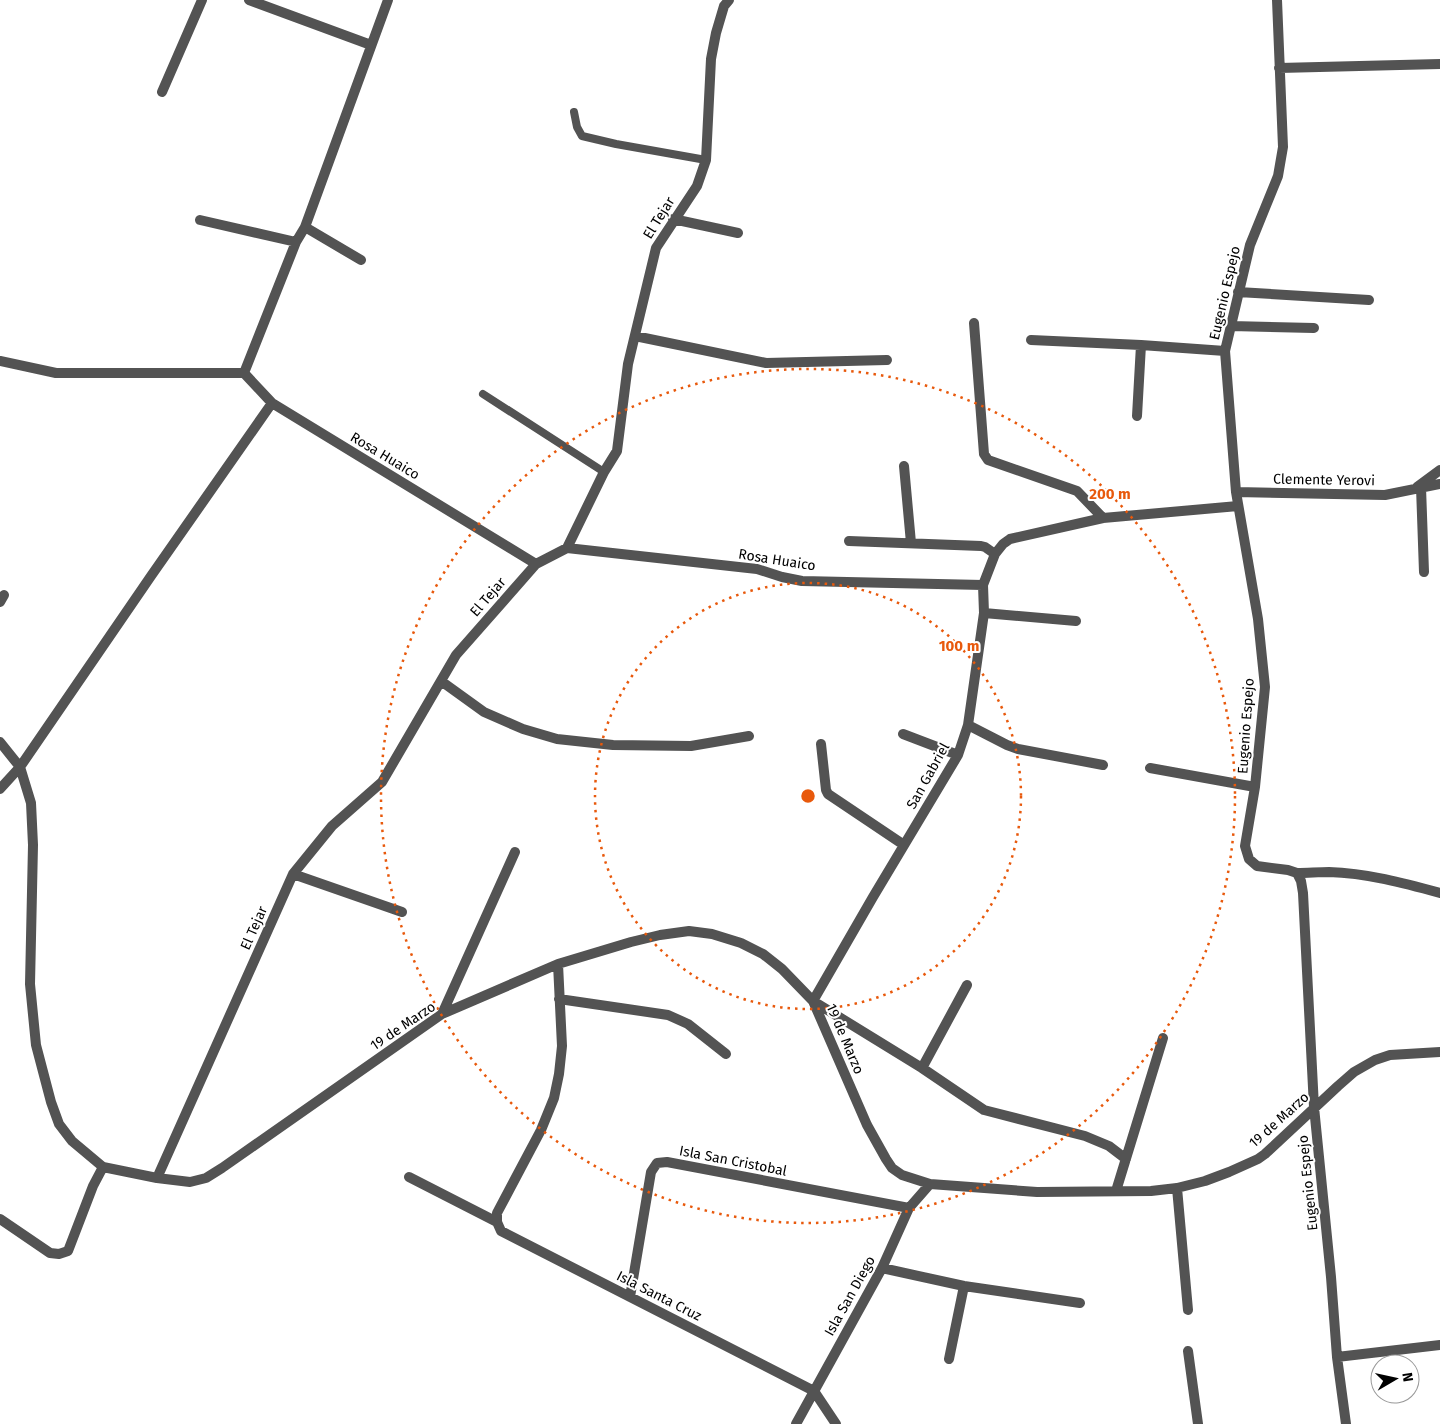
<svg xmlns="http://www.w3.org/2000/svg" width="1440" height="1424" font-family="'Fira Sans',sans-serif">
<style>
.lines{fill:none;stroke-linecap:round;stroke-linejoin:round}
.lane{stroke:#535353;stroke-width:8}
.street{stroke:#535353;stroke-width:10}
.ring{fill:none;stroke:#e8590c;stroke-width:2.5;stroke-dasharray:2.5 5}
.labels{text-anchor:middle;dominant-baseline:central;stroke-width:4;stroke-linejoin:round;paint-order:stroke}
.street-label{font-size:14px;fill:#000;stroke:#fff}
.centre{fill:#e8590c;stroke:#fff;stroke-width:2.5}
.ring-label{font-size:15px;text-anchor:middle;font-weight:bold;fill:#e8590c;stroke:#fff;stroke-width:4;stroke-linejoin:round;paint-order:stroke}
</style>
<rect width="100%" height="100%" fill="#fff"/>
<g class="lines">
<!-- lane -->
<path class="lane" d="M 574,112 L 577,127 L 582,136 L 616,144 L 706,160
M 483,394 L 604,472"/>
<!-- street -->
<path class="street" d="M 249,0 L 371,45
M 1277,0 L 1283,147 L 1278,176 L 1250,245 L 1225,351 L 1236,492 L 1258,619 L 1265,687 L 1255,787 L 1245,846 L 1249,859 L 1257,866 L 1288,870 L 1297,873 L 1301,881 L 1303,893 L 1314,1107 L 1331,1277 L 1337,1357 L 1346,1424
M 1279,68 L 1440,64
M 162,92 L 202,0
M 673,219 L 738,233
M 200,220 L 296,242
M 305,227 L 361,260
M 1238,292 L 1369,300
M 974,323 L 984,454 L 988,460 L 1077,491 L 1103,518
M 1231,326 L 1314,328
M 635,336 L 766,363 L 887,360
M 1031,340 L 1141,345
M 0,361 L 56,373 L 244,373 L 272,403 L 536,564
M 244,373 L 296,242 L 305,227 L 388,0
M 1137,416 L 1141,345 L 1225,351
M 904,466 L 911,543
M 1417,487 L 1440,470
M 1421,487 L 1424,572
M 1236,492 L 1385,495 L 1440,484
M 849,541 L 981,546 L 985,547 L 995,554
M 567,548 L 757,569 L 782,577 L 802,581 L 983,585
M 0,602 L 4,595
M 984,613 L 1076,621
M 441,681 L 484,712 L 523,729 L 557,739 L 613,745 L 691,746 L 749,736
M 968,725 L 1007,745 L 1018,749 L 1103,765
M 903,734 L 958,755
M 0,742 L 20,767 L 31,803 L 33,845 L 30,984 L 36,1045 L 51,1102 L 59,1124 L 72,1141 L 103,1167 L 157,1178 L 190,1182 L 206,1178 L 222,1168 L 442,1014 L 558,964 L 631,942 L 660,935 L 689,931 L 712,934 L 741,943 L 763,954 L 782,969 L 813,1001 L 867,1125 L 886,1159 L 892,1168 L 902,1175 L 930,1184 L 1037,1192 L 1151,1191 L 1177,1188 L 1205,1181 L 1229,1172 L 1258,1159 L 1265,1154 L 1338,1086 L 1354,1072 L 1375,1060 L 1390,1055 L 1440,1052
M 821,744 L 826,790 L 828,794 L 904,845
M 1150,768 L 1255,787
M 0,789 L 20,767 L 151,576 L 272,403
M 1297,873 C 1308,873 1318,872 1329,872 C 1366,873 1404,883 1440,893
M 293,874 L 402,912
M 558,964 L 562,1046 L 559,1074 L 554,1098 L 541,1130 L 497,1213 L 497,1222 L 501,1231 L 814,1391 L 836,1424
M 559,999 L 668,1015 L 688,1024 L 726,1054
M 442,1014 L 515,852
M 922,1068 L 967,985
M 1126,1159 L 1109,1146 L 1085,1136 L 984,1110 L 922,1068 L 813,1001 L 873,897 L 958,755 L 968,725 L 984,613 L 983,585 L 995,554 L 1003,544 L 1010,539 L 1103,518 L 1238,506
M 409,1177 L 497,1222
M 157,1178 L 293,874 L 332,826 L 382,782 L 456,655 L 536,564 L 567,548 L 604,472 L 617,451 L 628,364 L 656,248 L 697,186 L 706,160 L 711,59 L 716,33 L 724,6 L 729,0
M 1177,1188 L 1188,1310
M 1116,1191 L 1163,1038
M 0,1219 L 50,1253 L 59,1254 L 68,1251 L 93,1186 L 103,1167
M 882,1268 L 964,1286 L 1080,1303
M 630,1297 L 651,1172 L 657,1163 L 667,1162 L 909,1208
M 1188,1351 L 1198,1424
M 1337,1357 L 1440,1345
M 949,1359 L 964,1286
M 796,1424 L 882,1268 L 909,1208 L 930,1184"/>
</g>
<!-- distance rings -->
<g class="ring">
<circle cx="808" cy="796" r="213"/>
<circle cx="808" cy="796" r="427"/>
</g>
<g class="labels">
<!-- street labels -->
<g class="street-label">
<text transform="translate(659 218) rotate(-58)">El Tejar</text>
<text transform="translate(1225 293) rotate(-77)">Eugenio Espejo</text>
<text transform="translate(385 456) rotate(31)">Rosa Huaico</text>
<text transform="translate(1324 480) rotate(1)">Clemente Yerovi</text>
<text transform="translate(777 560) rotate(9)">Rosa Huaico</text>
<text transform="translate(488 597) rotate(-49)">El Tejar</text>
<text transform="translate(1246 726) rotate(-86)">Eugenio Espejo</text>
<text transform="translate(928 776) rotate(-61)">San Gabriel</text>
<text transform="translate(254 928) rotate(-66)">El Tejar</text>
<text transform="translate(403 1026) rotate(-34)">19 de Marzo</text>
<text transform="translate(845 1039) rotate(67)">19 de Marzo</text>
<text transform="translate(1279 1120) rotate(-42)">19 de Marzo</text>
<text transform="translate(733 1161) rotate(11)">Isla San Cristobal</text>
<text transform="translate(1308 1183) rotate(-96)">Eugenio Espejo</text>
<text transform="translate(659 1296) rotate(27)">Isla Santa Cruz</text>
<text transform="translate(850 1296) rotate(-61)">Isla San Diego</text>
</g>
</g>
<circle cx="808" cy="796" r="8" class="centre"/>
<g class="ring-label">
<text x="1110" y="499">200 m</text>
<text x="959" y="651">100 m</text>
</g>
<!-- north arrow -->
<g transform="translate(1395 1379) rotate(81)"><circle r="24" fill="#ffffff" stroke="#999999"/>
<path d="M0-4L9 19L0 12L-9 19Z" fill="#000000"/>
<text y="-8" font-size="14" font-weight="bold" text-anchor="middle" fill="#000000">N</text>
</g>
</svg>
